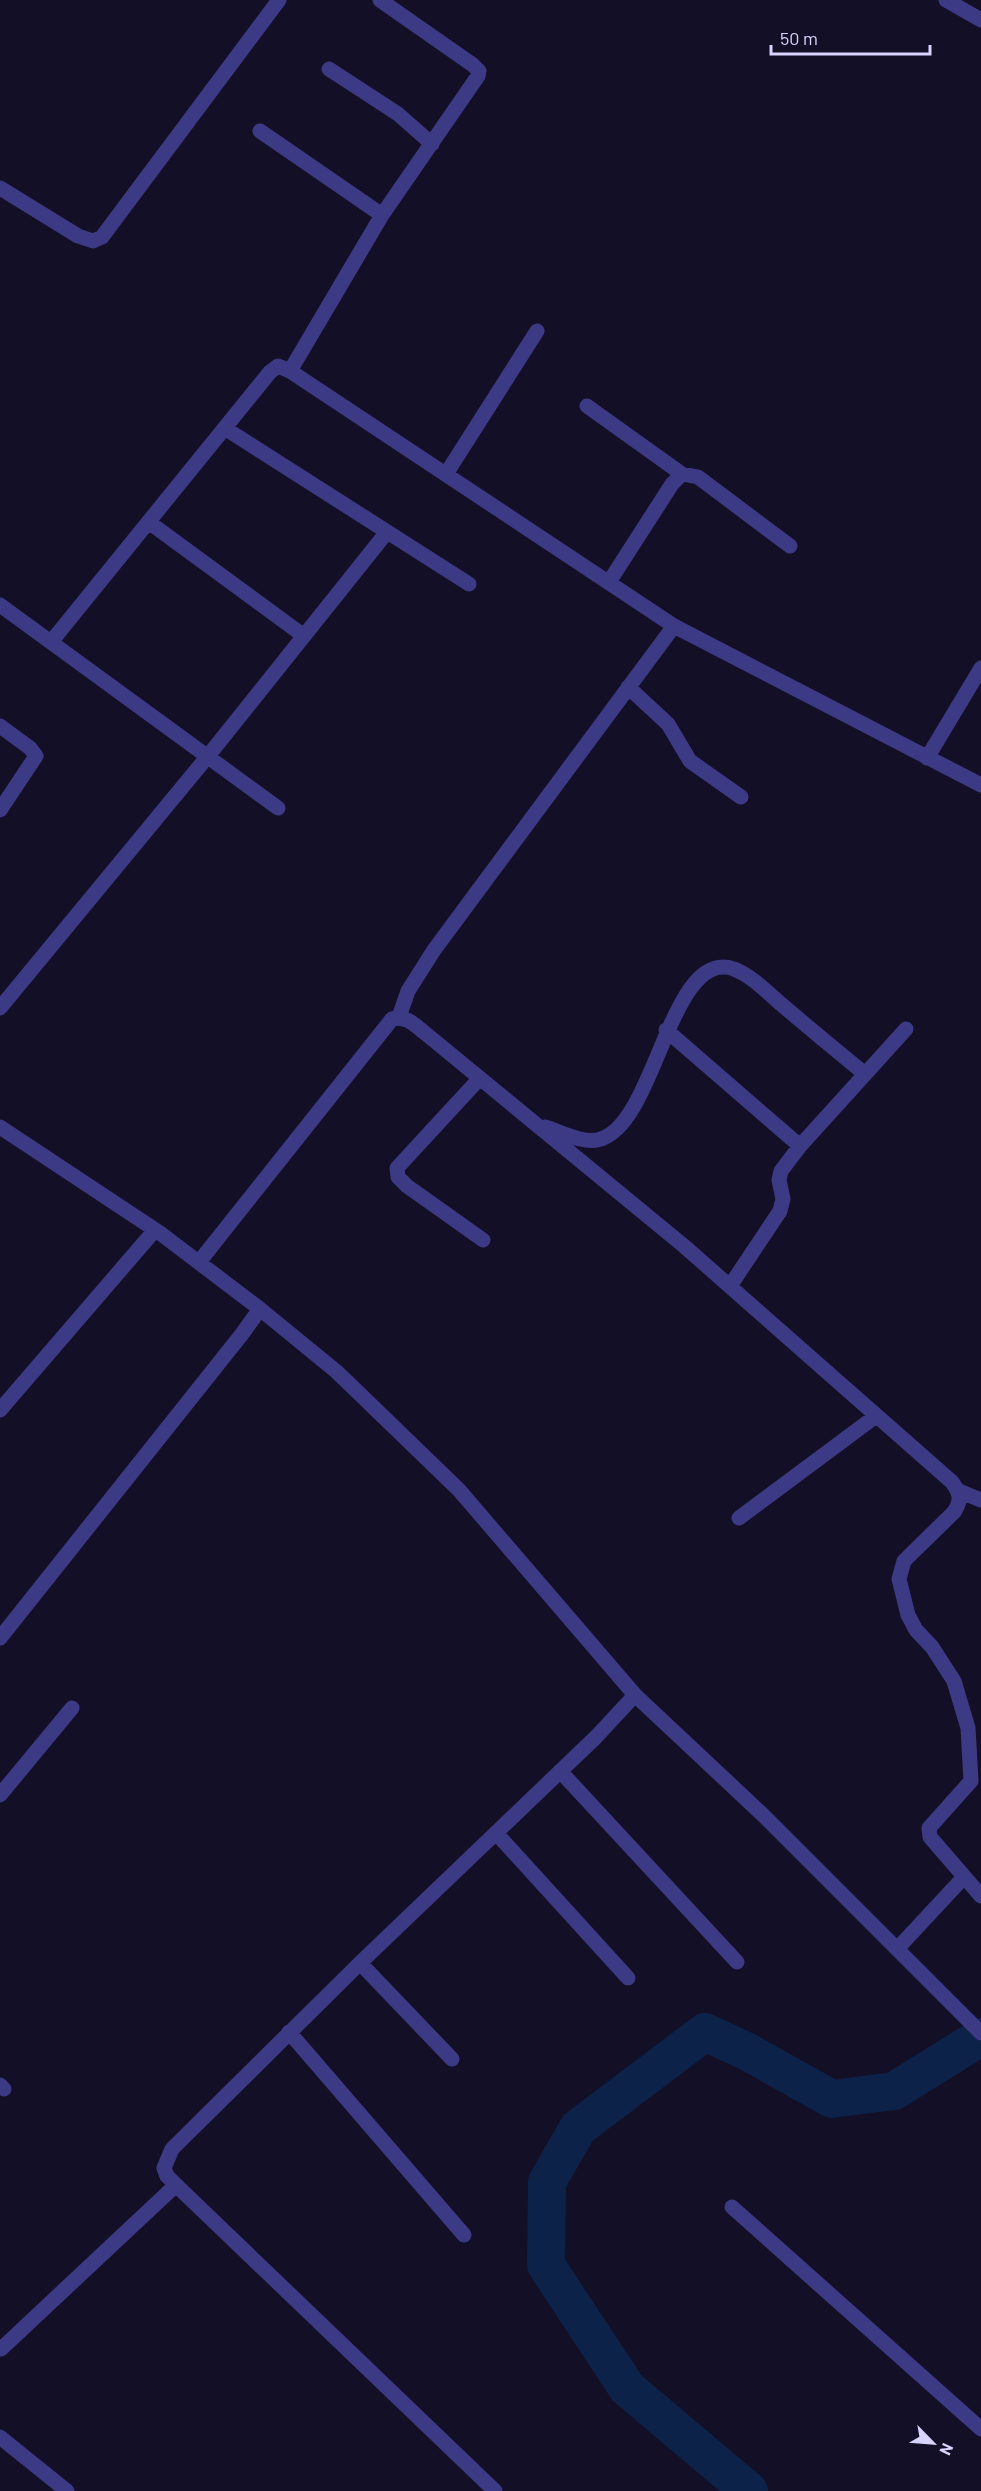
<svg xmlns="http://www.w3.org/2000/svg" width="981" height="2491" font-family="Barlow,sans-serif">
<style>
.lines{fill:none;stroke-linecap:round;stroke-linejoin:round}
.river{stroke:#0c2248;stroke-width:38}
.minor{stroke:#3d3a85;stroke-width:15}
</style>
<rect width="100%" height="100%" fill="#130f26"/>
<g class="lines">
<!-- river -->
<path class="river" d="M 749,2491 L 627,2388 L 546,2265 L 547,2182 L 578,2128 L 705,2032 L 746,2051 L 832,2099 L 894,2091 L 981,2037"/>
<!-- minor -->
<path class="minor" d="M 946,0 L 981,20
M 329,69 L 398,114 L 432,144
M 260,131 L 382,215
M 0,188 L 78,236 L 93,241 L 102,237 L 279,0
M 290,371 L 382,215 L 478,76 L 479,71 L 473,65 L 380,0
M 587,406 L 682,474
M 226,429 L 469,584
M 446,474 L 537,331
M 150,523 L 304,636
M 609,582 L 672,484 L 682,474 L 698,477 L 790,546
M 0,605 L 278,808
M 51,642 L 270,372 L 278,366 L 290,371 L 674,626 L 981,785
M 628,687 L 668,724 L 690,761 L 741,797
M 0,726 L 30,748 L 36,756 L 0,810
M 927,758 L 981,668
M 0,1008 L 208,756 L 387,532
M 399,1017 L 408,991 L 434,950 L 674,626
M 666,1030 L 800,1146
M 480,1078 L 397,1168 L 398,1177 L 407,1186 L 483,1240
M 0,1127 L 160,1233 L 260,1309 L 337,1372 L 459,1490 L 635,1695 L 763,1815 L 981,2033
M 545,1127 C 561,1132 585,1145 601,1139 C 657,1121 670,947 734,969 C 752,976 767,992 781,1004 C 809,1028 837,1051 865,1074
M 199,1262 L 392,1019 C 406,1015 415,1025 425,1033 L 684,1246 L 952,1482 C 960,1493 962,1500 954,1512 L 904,1561 L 899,1579 L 908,1615 L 916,1630 L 932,1647 L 954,1681 L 968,1728 L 971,1781 L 929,1828 L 930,1837 L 981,1896
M 730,1286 L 780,1211 L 783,1199 L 779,1180 L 781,1171 L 800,1146 L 906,1029
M 0,1410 L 155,1230
M 959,1491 L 981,1500
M 739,1518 L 876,1416
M 0,1638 L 242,1334 L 260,1309
M 560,1771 L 737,1962
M 0,1795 L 72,1708
M 496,1833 L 628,1978
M 897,1949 L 964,1877
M 360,1963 L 452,2059
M 289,2032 L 464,2235
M 0,2085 L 4,2089
M 732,2207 L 981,2429
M 1,2349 L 176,2185
M 0,2437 L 67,2491
M 495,2491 L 176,2185 L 167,2176 L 164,2168 L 172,2149 L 360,1963 L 596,1737 L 635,1695"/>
</g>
<!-- north arrow -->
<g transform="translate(933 2443) rotate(115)" stroke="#130f26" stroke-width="4.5" paint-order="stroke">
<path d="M0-4.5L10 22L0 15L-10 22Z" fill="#d9d4ff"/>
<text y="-9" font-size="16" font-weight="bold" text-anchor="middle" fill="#d9d4ff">N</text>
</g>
<!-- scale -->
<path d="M771 45v9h159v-9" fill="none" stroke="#d9d4ff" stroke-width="3"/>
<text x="780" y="45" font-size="18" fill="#d9d4ff" stroke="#130f26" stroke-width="4.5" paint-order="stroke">50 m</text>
</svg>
